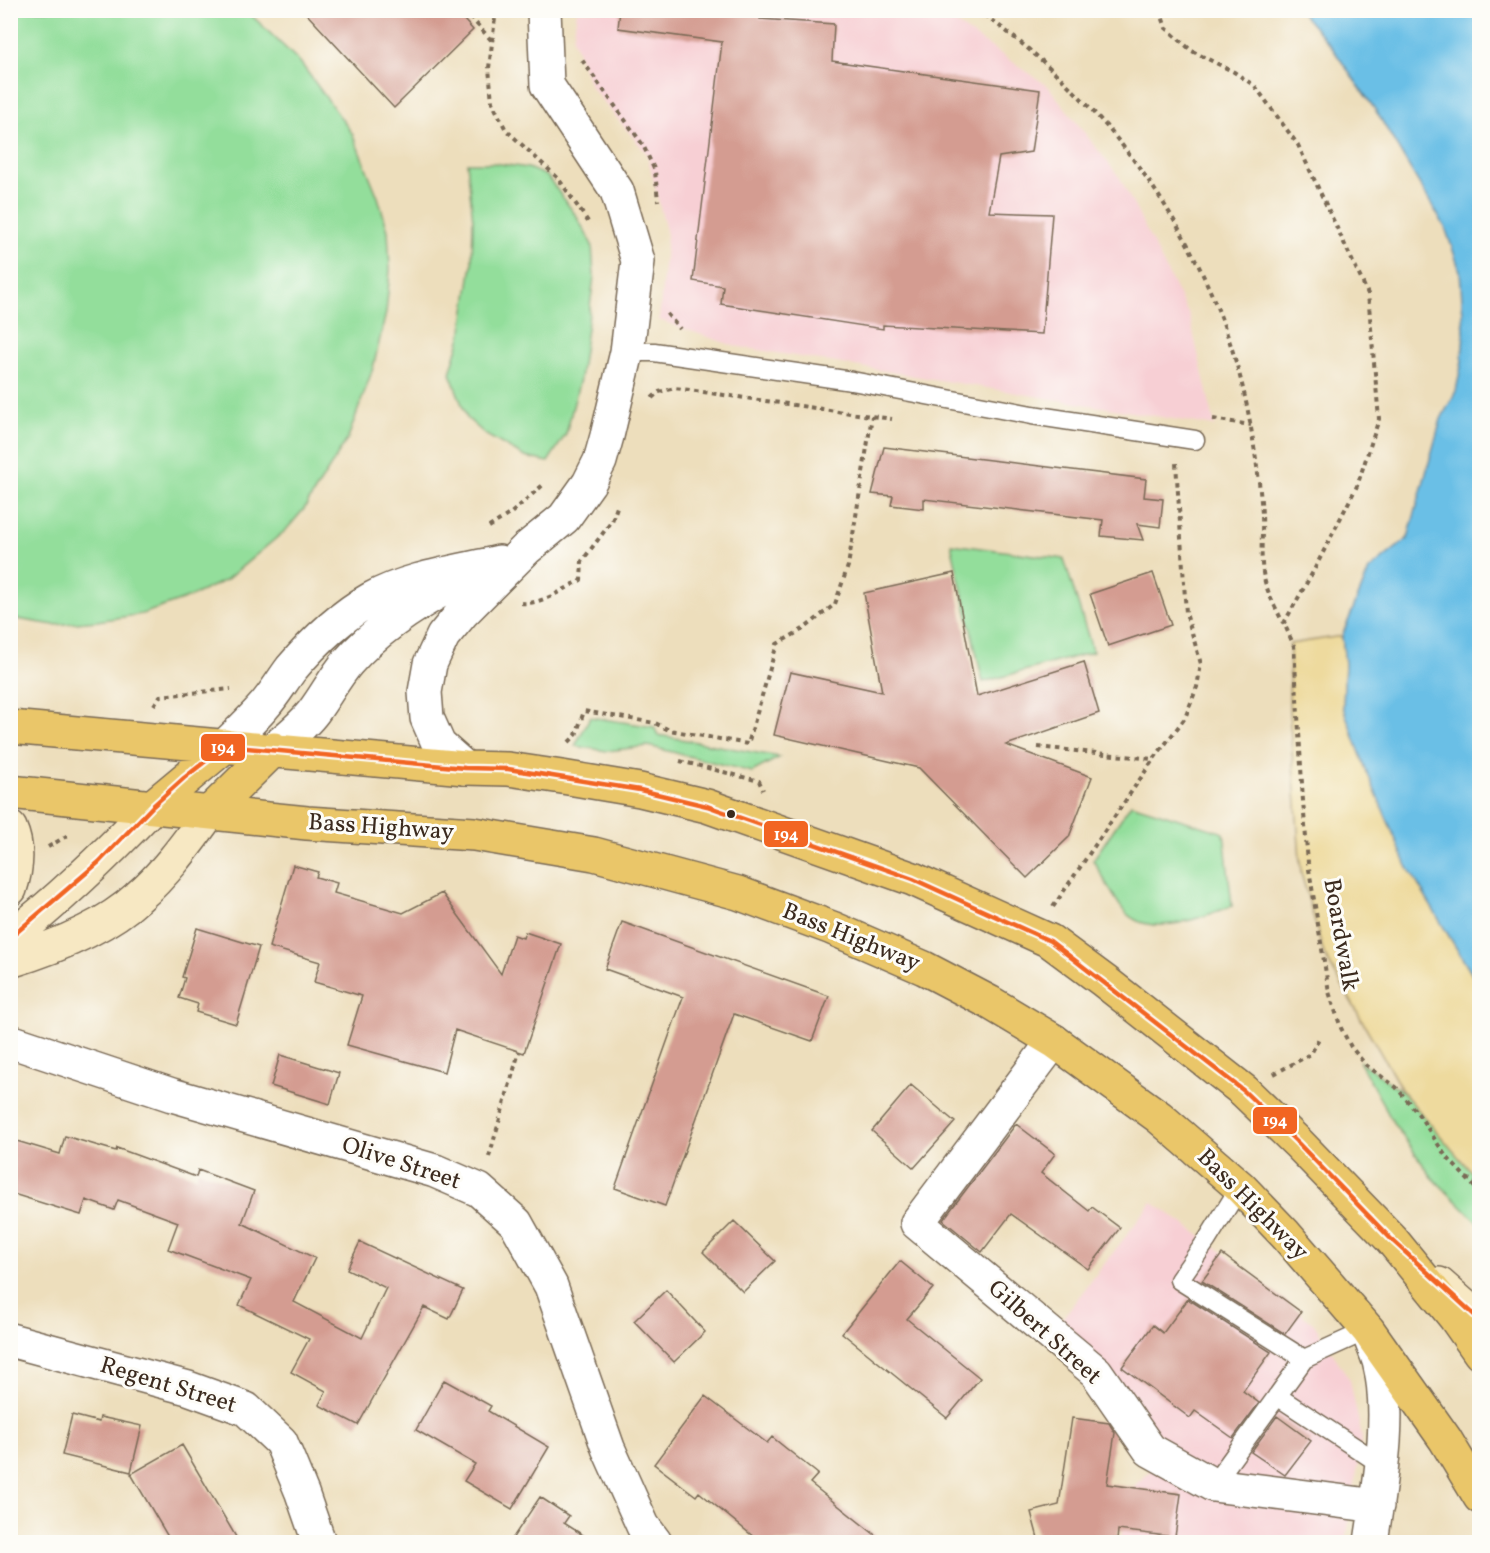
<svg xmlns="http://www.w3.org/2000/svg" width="1490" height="1553" font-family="Vollkorn,serif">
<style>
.built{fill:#f7cfd4}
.green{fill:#93de9b;stroke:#67845c;stroke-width:1.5}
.sand{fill:#eeda9e;stroke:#94825e;stroke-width:1.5}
.water{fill:#6abfe6;stroke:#527482;stroke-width:1.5}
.building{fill:#d49c91}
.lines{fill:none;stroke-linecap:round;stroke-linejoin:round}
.lane-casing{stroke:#796955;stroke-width:21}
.street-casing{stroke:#796955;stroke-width:36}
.secondary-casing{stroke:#796955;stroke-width:36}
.highway-casing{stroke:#796955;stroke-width:36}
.path{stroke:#796955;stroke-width:4;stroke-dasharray:4.5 4.5;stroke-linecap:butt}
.lane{stroke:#fff;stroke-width:18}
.street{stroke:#fff;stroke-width:33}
.secondary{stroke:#f7e8c3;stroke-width:33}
.highway{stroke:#eac669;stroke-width:33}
.bus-1-casing{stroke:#fdfcf7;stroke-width:9}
.bus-1{stroke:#f26522;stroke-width:4.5}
.bus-dot{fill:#3b2a1e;stroke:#fdfcf7;stroke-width:2}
.labels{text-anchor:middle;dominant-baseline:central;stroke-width:6;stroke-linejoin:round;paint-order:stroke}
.street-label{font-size:24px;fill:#3b2a1e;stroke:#fdfcf7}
.line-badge{stroke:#fdfcf7;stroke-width:2}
.badge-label{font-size:16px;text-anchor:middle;font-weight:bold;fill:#fff}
</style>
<rect width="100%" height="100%" fill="#fdfcf7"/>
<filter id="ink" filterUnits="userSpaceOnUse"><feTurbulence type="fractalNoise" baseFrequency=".0167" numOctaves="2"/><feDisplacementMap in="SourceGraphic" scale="12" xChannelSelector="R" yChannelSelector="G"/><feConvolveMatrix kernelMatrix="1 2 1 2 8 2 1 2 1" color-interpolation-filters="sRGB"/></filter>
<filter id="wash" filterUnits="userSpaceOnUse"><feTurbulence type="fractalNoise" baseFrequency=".008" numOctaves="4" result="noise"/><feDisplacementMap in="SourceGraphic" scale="24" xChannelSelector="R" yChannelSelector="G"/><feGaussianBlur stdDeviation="1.35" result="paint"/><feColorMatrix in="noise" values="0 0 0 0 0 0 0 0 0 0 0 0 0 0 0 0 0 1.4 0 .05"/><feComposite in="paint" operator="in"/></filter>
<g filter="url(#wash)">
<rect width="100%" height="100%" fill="#eddebc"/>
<!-- built -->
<path class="built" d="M 577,11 L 938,11 L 1048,86 L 1120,178 L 1189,315 L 1215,426 L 734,346 L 659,320 L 667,235 L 647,154 L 590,86 L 573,39 Z
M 1152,1202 L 1207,1240 L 1314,1324 L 1350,1380 L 1362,1438 L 1346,1542 L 1120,1542 L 1131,1489 L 1167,1455 L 1055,1328 Z"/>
<!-- green -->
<path class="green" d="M 11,10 L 247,11 L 300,62 L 352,133 L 378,197 L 388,231 L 390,270 L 386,313 L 373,368 L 348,438 L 304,509 L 286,530 L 226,580 L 185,599 L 142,614 L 97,621 L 54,625 L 11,618 Z
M 467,163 L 493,163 L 528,168 L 547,176 L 577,217 L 592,245 L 594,277 L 580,379 L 566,434 L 548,462 L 525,457 L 486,435 L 467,418 L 450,373 L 461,337 L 472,264 L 473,220 Z
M 951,544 L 1064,559 L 1093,652 L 983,682 Z
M 590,717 L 654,727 L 658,735 L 780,757 L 752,772 L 648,746 L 607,751 L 575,746 Z
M 1131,804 L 1224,833 L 1232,906 C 1203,916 1151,940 1125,912 C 1115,901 1101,873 1093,860 Z
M 1359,1061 L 1403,1092 L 1479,1181 L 1479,1224 L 1432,1177 L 1394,1124 Z"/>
<!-- sand -->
<path class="sand" d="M 1342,636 L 1345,664 L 1343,707 L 1367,772 L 1407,866 L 1479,986 L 1479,1181 L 1403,1092 L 1324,954 L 1301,873 L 1289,710 L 1290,644 Z"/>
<!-- water -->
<path class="water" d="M 1300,11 L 1479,11 L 1479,986 L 1407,866 L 1367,772 L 1343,707 L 1345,664 L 1342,636 L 1369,570 L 1408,538 L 1441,419 L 1456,391 L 1462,361 L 1464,330 L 1460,271 L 1445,227 L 1376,111 L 1331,46 Z"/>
<g id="blocks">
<!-- building -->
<path class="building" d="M 303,10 L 455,10 L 473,30 L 394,108 Z
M 620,10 L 761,10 L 760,19 L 834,24 L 832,61 L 1040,90 L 1031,152 L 999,157 L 989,212 L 1052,214 L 1042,334 L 883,325 L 883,329 L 721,304 L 723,286 L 693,281 L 722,42 L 618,28 Z
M 884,447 L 1146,479 L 1144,497 L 1163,499 L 1160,527 L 1137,524 L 1143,540 L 1101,536 L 1103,520 L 924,499 L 924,509 L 891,505 L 893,496 L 872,494 Z
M 954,573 L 977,696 L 1084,662 L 1099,713 L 1006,745 L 1092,777 L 1069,837 L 1027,878 L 919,768 L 774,735 L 790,672 L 882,692 L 864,593 Z
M 1153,573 L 1171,625 L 1108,646 L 1090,594 Z
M 293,865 L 318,872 L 316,877 L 337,883 L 334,893 L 403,913 L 442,893 L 501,974 L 514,935 L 523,938 L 525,932 L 561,944 L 524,1053 L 455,1030 L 444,1072 L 347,1045 L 362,996 L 314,982 L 320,962 L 269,947 Z
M 622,922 L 829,996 L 812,1041 L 734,1014 L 665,1206 L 615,1188 L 683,997 L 605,969 Z
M 197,928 L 259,947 L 236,1024 L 196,1012 L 198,1004 L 179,998 L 185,978 L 182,977 Z
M 280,1055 L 339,1073 L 330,1104 L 271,1086 Z
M 911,1085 L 955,1122 L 914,1168 L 872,1131 Z
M 1016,1124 L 1055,1154 L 1041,1173 L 1089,1211 L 1092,1207 L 1120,1228 L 1088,1269 L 1011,1214 L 982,1252 L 943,1220 Z
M 65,1136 L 116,1151 L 117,1148 L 196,1177 L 198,1170 L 254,1191 L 242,1223 L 315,1258 L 294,1302 L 362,1338 L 386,1288 L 347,1269 L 360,1242 L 463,1290 L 449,1319 L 424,1307 L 358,1425 L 319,1405 L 326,1391 L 291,1372 L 309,1339 L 239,1305 L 251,1280 L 168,1249 L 178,1222 L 118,1200 L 114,1210 L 86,1200 L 81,1215 L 10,1193 L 10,1139 L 60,1154 Z
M 734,1221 L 775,1261 L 743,1292 L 703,1252 Z
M 1222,1254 L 1301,1312 L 1285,1334 L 1202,1281 Z
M 900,1261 L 933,1288 L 907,1319 L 980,1378 L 947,1418 L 842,1333 Z
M 666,1290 L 705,1332 L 674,1362 L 634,1321 Z
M 1188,1299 L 1271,1352 L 1243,1391 L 1259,1403 L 1233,1438 L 1195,1411 L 1190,1418 L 1122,1367 L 1153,1325 L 1163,1333 Z
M 444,1380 L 491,1406 L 488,1411 L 549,1447 L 512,1509 L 464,1481 L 475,1464 L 416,1430 Z
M 705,1396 L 767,1443 L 772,1437 L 818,1474 L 810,1483 L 884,1542 L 760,1542 L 699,1492 L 696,1496 L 654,1464 Z
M 72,1415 L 99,1422 L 100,1417 L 142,1426 L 131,1472 L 62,1455 Z
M 1277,1416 L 1311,1441 L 1285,1475 L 1251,1452 Z
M 1072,1418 L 1109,1423 L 1115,1433 L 1107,1484 L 1181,1494 L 1175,1537 L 1118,1530 L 1117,1541 L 1083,1539 L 1084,1542 L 1039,1542 L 1031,1512 L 1059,1505 Z
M 182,1445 L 239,1542 L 171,1542 L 131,1474 Z
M 540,1497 L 569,1516 L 564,1523 L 594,1542 L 510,1542 Z"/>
</g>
</g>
<g filter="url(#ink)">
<use href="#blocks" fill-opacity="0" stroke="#796955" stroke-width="1.5"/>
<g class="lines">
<defs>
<path id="lane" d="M 627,352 L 654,352 L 852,381 L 1032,415 L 1195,440
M 1240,1187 L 1207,1240 L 1179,1280 L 1304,1359 L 1368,1330
M 1277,1396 L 1382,1465
M 1213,1485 L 1304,1359"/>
<path id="street" d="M 225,746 C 238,733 252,720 264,706 C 274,695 282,681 291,669 C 313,643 341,616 371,599 C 409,578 456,572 499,562
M 274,749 C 288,737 303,726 314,711 C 326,695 335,677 348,662 C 377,629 414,605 451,585
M 465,768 L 439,745 L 427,718 L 425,692 L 430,664 L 443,636 L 463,612 L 526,549 L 564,518 L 589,483 L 600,461 L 607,436 L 627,352 L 638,261 L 617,191 L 547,85 L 544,10
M 10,1041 L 172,1095 L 435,1171 L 479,1190 L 516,1223 L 551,1286 L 608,1448 L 643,1526 L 655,1542
M 1054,1041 L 917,1223 L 1096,1372 L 1150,1450 L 1213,1485 L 1377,1506
M 1369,1334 C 1372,1343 1376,1352 1379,1361 C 1393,1414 1379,1488 1371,1542
M 10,1340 L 188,1388 L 246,1409 L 281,1442 L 302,1493 L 319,1542"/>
<path id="secondary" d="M 10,828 C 19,848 17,868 10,889
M 10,938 C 62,898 108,853 153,806
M 10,961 C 53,948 105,928 138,897 C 166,873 188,842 210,812
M 1439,1284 L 1480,1320"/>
<path id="highway" d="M 10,727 L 465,768 L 508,769 L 562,777 L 640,790 L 707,806 L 913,879 L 1050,941 L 1104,981 L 1244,1091 L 1298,1143 L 1392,1240 L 1454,1316 L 1480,1353
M 10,792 L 307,823 L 474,834 L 594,854 L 738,893 L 832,928 L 924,968 L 989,1002 L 1054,1041 L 1159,1117 L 1240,1187 L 1285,1234 L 1368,1330 L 1445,1439 L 1480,1497
M 153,806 L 225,746
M 210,812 L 274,749"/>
</defs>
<!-- lane casing -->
<use href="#lane" class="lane-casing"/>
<!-- street casing -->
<use href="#street" class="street-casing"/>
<!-- secondary casing -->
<use href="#secondary" class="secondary-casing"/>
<!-- highway casing -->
<use href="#highway" class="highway-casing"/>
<!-- path -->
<path class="path" d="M 464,10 L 492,41
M 496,10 L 489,68 L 492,102 L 506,130 L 558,178 L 589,223
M 977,10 C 1117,106 1223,259 1251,428 C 1256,457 1260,485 1262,514 C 1263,535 1259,561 1265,582 C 1269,596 1277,610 1283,623
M 1160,10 L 1166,28 L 1192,51 L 1234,72 L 1255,86 L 1298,145 L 1368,294 L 1379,419 L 1357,486 L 1314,570 L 1284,623 L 1294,646 L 1303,801 L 1308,863 L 1329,992 L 1341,1028 L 1351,1047 L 1366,1065 L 1396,1087 L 1419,1115 L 1445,1155 L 1480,1193
M 582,60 L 643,145 L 655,171 L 658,201
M 667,314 L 680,329
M 652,398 L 659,392 L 675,388 L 892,419
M 1213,419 L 1251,425
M 489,527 L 511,513 L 544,484
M 521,603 C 541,605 564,589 581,580 L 582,561 L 612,521 L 617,507
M 154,705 L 160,696 L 231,689
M 569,742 L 576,735 L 584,711 L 655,723 L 669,730 L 748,744 L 777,644 L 805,628 L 835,604 L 848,566 L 872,416
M 1038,747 L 1153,759
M 680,761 L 759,781 L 763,790
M 48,847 L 70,834
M 1053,907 L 1153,760 L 1185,718 L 1197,687 L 1201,664 L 1186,613 L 1176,463
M 1274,1074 L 1311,1054 L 1320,1036
M 489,1157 L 519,1052
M 1466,1178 L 1480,1183"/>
<!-- lane -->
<use href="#lane" class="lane"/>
<!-- street -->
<use href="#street" class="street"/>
<!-- secondary -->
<use href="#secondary" class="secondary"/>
<!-- highway -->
<use href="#highway" class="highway"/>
<defs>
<path id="bus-1" d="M 10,938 L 99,862 L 153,806 L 184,778 L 225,746 L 465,768 L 508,769 L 640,790 L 707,806 L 913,879 L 1050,941 L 1244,1091 L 1298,1143 L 1392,1240 L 1480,1320"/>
</defs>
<!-- bus-1 casing -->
<use href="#bus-1" class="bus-1-casing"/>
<!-- bus-1 -->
<use href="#bus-1" class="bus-1"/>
</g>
</g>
<!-- markers -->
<circle class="bus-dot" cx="731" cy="814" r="5"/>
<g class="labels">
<!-- street labels -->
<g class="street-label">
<text transform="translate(381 828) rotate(4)">Bass Highway</text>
<text transform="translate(1340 935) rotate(80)">Boardwalk</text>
<text transform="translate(851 938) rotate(22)">Bass Highway</text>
<text transform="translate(401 1164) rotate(18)">Olive Street</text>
<text transform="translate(1252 1205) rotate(45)">Bass Highway</text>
<text transform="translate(1044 1333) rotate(42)">Gilbert Street</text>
<text transform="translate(168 1386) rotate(17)">Regent Street</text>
</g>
</g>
<g class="line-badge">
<rect x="200" y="733" width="46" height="29" rx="6" fill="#f26522"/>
<rect x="763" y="820" width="46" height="28" rx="6" fill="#f26522"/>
<rect x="1252" y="1106" width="46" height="29" rx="6" fill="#f26522"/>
</g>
<g class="badge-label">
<text x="223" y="753">194</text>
<text x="786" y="840">194</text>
<text x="1275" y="1126">194</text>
</g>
<!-- margin -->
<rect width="1490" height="1553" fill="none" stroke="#fdfcf7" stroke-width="36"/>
</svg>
